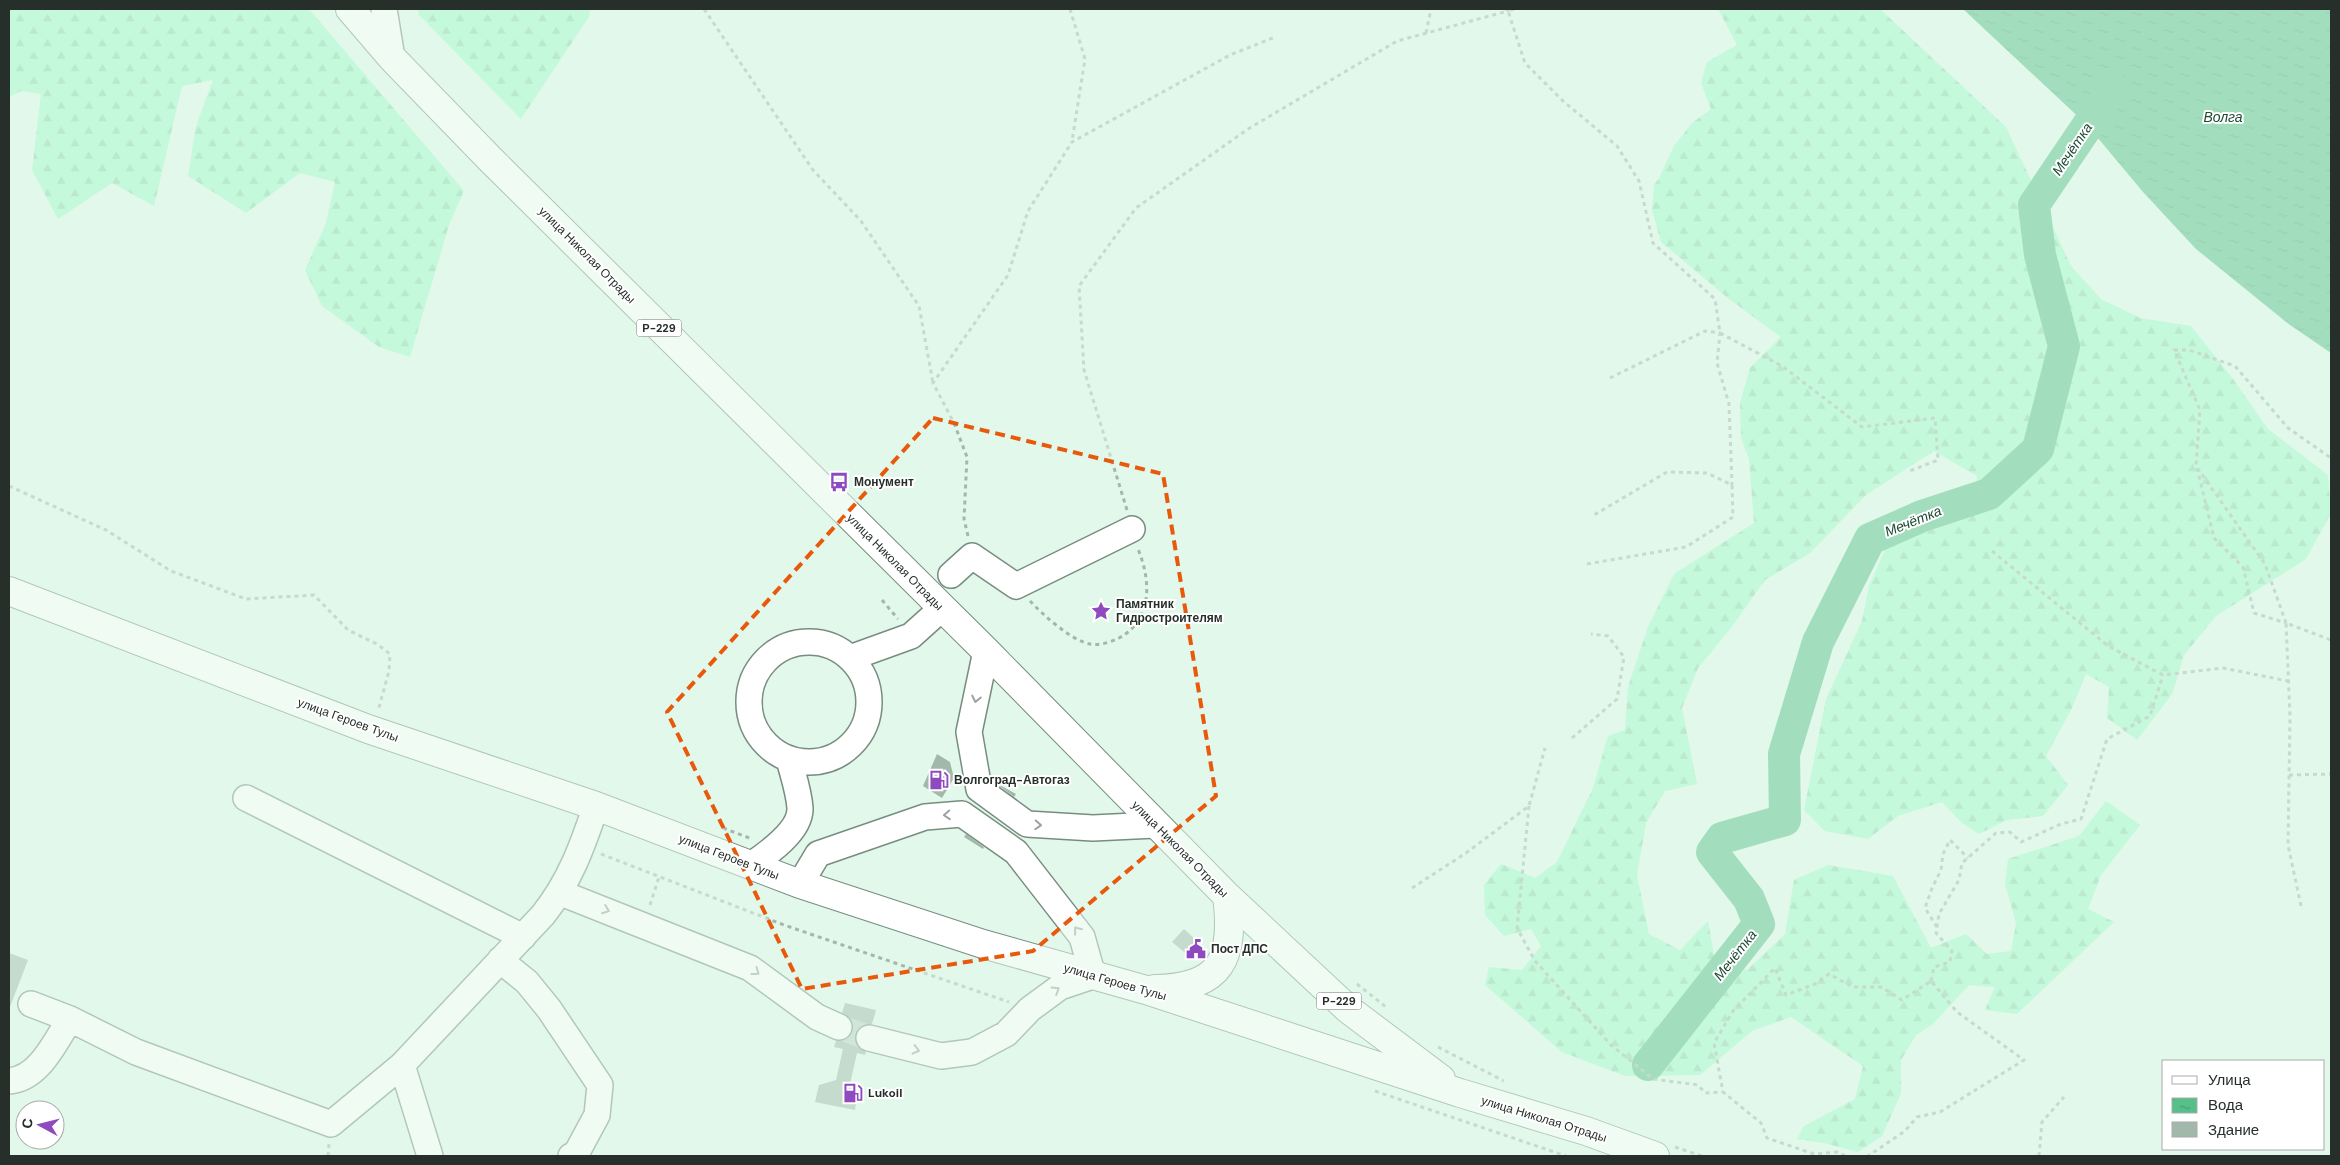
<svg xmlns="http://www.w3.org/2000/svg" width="2340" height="1165" font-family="'DM Sans',sans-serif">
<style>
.forest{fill:url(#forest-firs)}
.water{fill:url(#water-ripples)}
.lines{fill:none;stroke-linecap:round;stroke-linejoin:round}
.river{stroke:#56bf8a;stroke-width:32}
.building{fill:#a2b8ab}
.minor-tunnel{stroke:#bcd0c4;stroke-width:25;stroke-dasharray:25 12;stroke-linecap:butt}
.minor-casing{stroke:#788d80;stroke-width:28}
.major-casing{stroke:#788d80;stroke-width:30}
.path{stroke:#a4b7ac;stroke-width:3;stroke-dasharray:4 4;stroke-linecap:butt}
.minor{stroke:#fff;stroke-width:25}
.major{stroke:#fff;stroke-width:28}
.oneway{stroke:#9ea19f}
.marked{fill:none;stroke:#e8590c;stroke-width:4;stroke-dasharray:10 6;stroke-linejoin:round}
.labels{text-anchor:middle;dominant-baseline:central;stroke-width:4;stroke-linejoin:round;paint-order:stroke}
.shield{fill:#fff;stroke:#686d6a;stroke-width:1}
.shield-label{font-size:11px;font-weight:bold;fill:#272f2a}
.street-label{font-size:12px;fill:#272f2a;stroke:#fff}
.poi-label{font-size:12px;font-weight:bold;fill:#272f2a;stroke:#fff;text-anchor:start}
.water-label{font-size:14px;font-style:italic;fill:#1d4932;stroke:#fff}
</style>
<defs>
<pattern id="forest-firs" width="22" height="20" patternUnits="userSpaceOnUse" patternTransform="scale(1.25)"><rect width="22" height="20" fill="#a2fac9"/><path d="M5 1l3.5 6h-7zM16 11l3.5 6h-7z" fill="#8cd7ad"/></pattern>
<pattern id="water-ripples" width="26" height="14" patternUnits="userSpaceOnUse" patternTransform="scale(1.25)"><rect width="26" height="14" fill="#56bf8a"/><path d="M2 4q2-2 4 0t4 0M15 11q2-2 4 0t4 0" fill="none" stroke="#479c71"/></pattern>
</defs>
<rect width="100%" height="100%" fill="#e1f8ea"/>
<!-- forest -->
<path class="forest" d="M 9,9 L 309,9 L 464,191 L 449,225 L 410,357 L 379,347 L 322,306 L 305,270 L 326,223 L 335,182 L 300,173 L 246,213 L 188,176 L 196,126 L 213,80 L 182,86 L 154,206 L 112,183 L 58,219 L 32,170 L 41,94 L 21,91 L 9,97 Z
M 418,9 L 590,9 L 589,17 L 521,119 L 419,15 Z
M 1718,9 L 1880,9 L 2006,127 L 2071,266 L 2101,299 L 2140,318 L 2191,326 L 2233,379 L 2268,429 L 2328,475 L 2331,513 L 2306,559 L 2216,616 L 2184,655 L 2172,694 L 2137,740 L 2107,718 L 2109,687 L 2086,674 L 2072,708 L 2046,756 L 2068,785 L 2043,816 L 2007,820 L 1979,834 L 1962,823 L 1942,802 L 1898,816 L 1868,839 L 1825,831 L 1804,810 L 1826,699 L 1862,621 L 1869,586 L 1887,545 L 1929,525 L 1976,512 L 1977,476 L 1934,451 L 1866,495 L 1810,553 L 1765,580 L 1731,628 L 1698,668 L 1682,708 L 1697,784 L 1665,791 L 1646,823 L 1637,875 L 1649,934 L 1680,950 L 1708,921 L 1714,955 L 1747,970 L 1785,934 L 1794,880 L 1828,865 L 1893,876 L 1931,948 L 1966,934 L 1987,954 L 2011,951 L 2016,923 L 2005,884 L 2008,859 L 2079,836 L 2106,801 L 2140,825 L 2101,875 L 2088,909 L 2114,922 L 2017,1014 L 1985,1010 L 1995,987 L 1969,985 L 1933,1024 L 1916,1035 L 1901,1060 L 1901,1093 L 1882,1136 L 1858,1152 L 1824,1143 L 1797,1139 L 1804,1126 L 1855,1099 L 1863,1066 L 1791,1017 L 1752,1031 L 1700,1075 L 1625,1076 L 1562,1052 L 1485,985 L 1489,967 L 1522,970 L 1541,946 L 1531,929 L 1504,936 L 1485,915 L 1484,885 L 1501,864 L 1535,878 L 1557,862 L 1593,788 L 1608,736 L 1625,730 L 1628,687 L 1648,627 L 1674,574 L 1754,523 L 1749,459 L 1741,438 L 1740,403 L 1750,368 L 1781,337 L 1729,299 L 1661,242 L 1652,210 L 1654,185 L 1659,178 L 1674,146 L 1692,123 L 1711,109 L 1701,83 L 1707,62 L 1737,45 Z"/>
<!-- water -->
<path class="water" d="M 1963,9 L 2331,9 L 2331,353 L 2290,325 L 2196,249 L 2143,192 L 2087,125 Z"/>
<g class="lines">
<!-- river -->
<path class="river" d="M 1648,1065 L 1759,924 L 1749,899 L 1712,852 L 1722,838 L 1785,820 L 1784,754 L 1818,642 L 1870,539 L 1922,516 L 1989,494 L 2038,449 L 2064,346 L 2040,255 L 2034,205 L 2113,88"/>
</g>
<!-- building -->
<path class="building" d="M 937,754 L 950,762 L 954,778 L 942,798 L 923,786 Z
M 996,783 L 1016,794 L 1014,797 Z
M 966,834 L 984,847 L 983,849 L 964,837 Z
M 1184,929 L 1199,943 L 1188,955 L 1172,942 Z
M 9,953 L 28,960 L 10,1007 L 9,1007 Z
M 845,1003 L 876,1010 L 872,1024 L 859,1028 L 855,1035 L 859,1048 L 866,1052 L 865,1055 L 857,1053 L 850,1084 L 858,1092 L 855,1110 L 815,1102 L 819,1085 L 836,1080 L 843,1049 L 834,1047 L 836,1041 L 847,1039 L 852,1032 L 851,1019 L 842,1013 Z"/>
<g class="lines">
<!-- minor-tunnel -->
<path class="minor-tunnel" d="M 839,1027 L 869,1038"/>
<defs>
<path id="minor" d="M 384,9 L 392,58
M 951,575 L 972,556 L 1016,586 L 1132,529
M749 702a60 60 0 1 1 120 0a60 60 0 1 1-120 0Z
M 986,651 L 969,732 L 979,789 L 1027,824 L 1093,828 L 1155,825
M 850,658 L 911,636 L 941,609
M 246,798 L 523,937
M 751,865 C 767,854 801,831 800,808 C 799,792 793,775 789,759
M 800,884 L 818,854 L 925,817 L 962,814 L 1016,852 L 1082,937 L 1093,976 L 1060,987 L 1030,1009 L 1006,1034 L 972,1052 L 941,1056 L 869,1038
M 561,893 L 750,968 L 817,1017 L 839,1027
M 500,960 L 527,982 L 549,1009 L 600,1085 L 597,1115 L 576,1154 L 571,1156
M 31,1004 L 70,1019 L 136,1052 L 331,1124 L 402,1065 L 543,915 C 570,881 582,847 596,806
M 402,1065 L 430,1156
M 9,1081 C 39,1079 55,1042 70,1019"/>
<path id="major" d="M 350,9 L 392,58 L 490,159 L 986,651 L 1227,896 L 1348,1009 L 1441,1079
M 9,591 L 368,729 L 596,806 L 800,884 L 983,944 L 1146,990 L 1460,1093 L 1586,1131 L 1655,1156
M 1155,989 C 1222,988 1235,958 1227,896"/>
</defs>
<!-- minor casing -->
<use href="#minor" class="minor-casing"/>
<!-- major casing -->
<use href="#major" class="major-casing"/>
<!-- path -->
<path class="path" d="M 704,9 L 813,170 L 861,221 L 919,306 L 933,383
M 1070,9 L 1085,59 L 1072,141
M 1514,9 L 1508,11 L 1525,63 L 1563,101 L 1617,146 L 1639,181 L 1653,243 L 1715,299 L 1720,333 L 1782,366 L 1862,427 L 1935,418 L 1938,460 L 1907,472
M 1426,33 L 1431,9
M 1610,378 L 1705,331 L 1720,333 L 1717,363 L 1729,404 L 1732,485
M 2197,468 L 2214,538 L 2243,567 L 2254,613 L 2286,623
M 9,486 L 106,530 L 171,571 L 246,599 L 314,595 L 348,630 L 377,644 L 390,654 L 389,671 L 378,711
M 1127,510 L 1084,370 L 1079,286 L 1136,208 L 1248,129 L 1397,41 L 1508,11 L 1506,9
M 968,536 L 964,519 L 967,457 L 954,423 L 933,383 L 1008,275 L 1028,211 L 1072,142 L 1230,55 L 1275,37
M 1992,551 L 2108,646 L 2163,675 L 2223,668 L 2288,681
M 1587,564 L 1686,547 L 1733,517 L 1732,485 L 1707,473 L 1667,472 L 1594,515
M 882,600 L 898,619
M 1030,601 C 1043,615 1072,641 1090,644 C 1099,646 1111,642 1119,638 C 1153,620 1151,580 1138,549
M 2286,623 L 2265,564 L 2196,466 L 2200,410 L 2174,350 L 2189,350 L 2235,366 L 2288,428 L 2331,458
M 1572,738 L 1617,699 L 1624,657 L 1608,636 L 1591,634
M 2289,775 L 2331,774
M 1529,806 L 1517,928 L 1535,961 L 1611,1045 L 1653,1079 L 1698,1085 L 1705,1093 L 1723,1092
M 723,828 L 752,839
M 601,854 L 784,925 L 1009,1002
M 1412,888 L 1466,853 L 1529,806 L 1545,748
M 650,905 L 659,877
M 2301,906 L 2288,845 L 2290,716 L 2286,623 L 2331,640
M 1937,927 L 1925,908 L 1932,888 L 1941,870 L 1943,854 L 1950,840 L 1968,858
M 1931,981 L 1934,967 L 1950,962 L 1952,951 L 1936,933 L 1939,914 L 1959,880 L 1962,863 L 1996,833 L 2010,832 L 2021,842 L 2061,824 L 2081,819 L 2107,739 L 2150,716 L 2163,675
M 1357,984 L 1386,1007
M 1438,1047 L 1504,1081
M 1375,1091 L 1566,1156
M 1675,1147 L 1702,1156
M 328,1156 L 329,1144
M 1845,1156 L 1838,1152 L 1814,1154 L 1767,1138 L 1761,1123 L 1723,1092 L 1714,1043 L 1733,1011 L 1775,968 L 1786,995 L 1815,984 L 1829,974 L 1853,987 L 1881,987 L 1902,1000 L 1931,981 L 1957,1012 L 2024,1060 L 1940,1112 L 1917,1117 L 1905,1131 L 1868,1156
M 2039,1156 L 2042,1122 L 2064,1097"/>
<!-- minor -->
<use href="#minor" class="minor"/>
<!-- major -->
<use href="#major" class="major"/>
</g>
<!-- one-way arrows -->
<defs><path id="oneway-chevron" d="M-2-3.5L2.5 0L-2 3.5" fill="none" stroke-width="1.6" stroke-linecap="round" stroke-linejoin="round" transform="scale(1.25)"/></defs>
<g class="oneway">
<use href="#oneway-chevron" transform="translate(976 699) rotate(102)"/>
<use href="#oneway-chevron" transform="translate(947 815) rotate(176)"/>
<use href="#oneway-chevron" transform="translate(1038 825) rotate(3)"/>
<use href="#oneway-chevron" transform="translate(606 910) rotate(21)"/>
<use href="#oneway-chevron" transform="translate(1077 930) rotate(-128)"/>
<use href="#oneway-chevron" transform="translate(756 972) rotate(36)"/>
<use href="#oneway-chevron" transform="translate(1056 990) rotate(-32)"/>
<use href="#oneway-chevron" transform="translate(916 1050) rotate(14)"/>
</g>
<!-- marked area -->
<path d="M0 0H2340V1165H0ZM 933,418 L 1163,474 L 1216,796 L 1033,951 L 802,989 L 667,712 Z" fill="#e1f8ea" fill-opacity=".55" fill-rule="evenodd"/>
<path class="marked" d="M 933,418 L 1163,474 L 1216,796 L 1033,951 L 802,989 L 667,712 Z"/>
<!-- icons -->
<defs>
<symbol id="bus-bare" viewBox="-9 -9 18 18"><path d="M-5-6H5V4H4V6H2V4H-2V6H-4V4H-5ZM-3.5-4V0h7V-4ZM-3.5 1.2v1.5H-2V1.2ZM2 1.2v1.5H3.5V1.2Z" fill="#8e4abe" stroke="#fff" stroke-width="2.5" paint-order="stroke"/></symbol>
<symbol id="sight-bare" viewBox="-9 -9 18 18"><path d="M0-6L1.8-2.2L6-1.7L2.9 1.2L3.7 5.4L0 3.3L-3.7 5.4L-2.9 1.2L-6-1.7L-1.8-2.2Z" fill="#8e4abe" stroke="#fff" stroke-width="2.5" paint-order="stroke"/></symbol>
<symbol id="fuel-bare" viewBox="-9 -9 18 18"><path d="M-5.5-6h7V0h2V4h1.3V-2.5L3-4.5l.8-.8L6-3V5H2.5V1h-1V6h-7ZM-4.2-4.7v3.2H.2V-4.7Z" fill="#8e4abe" stroke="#fff" stroke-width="2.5" paint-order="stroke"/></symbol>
<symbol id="civic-bare" viewBox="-9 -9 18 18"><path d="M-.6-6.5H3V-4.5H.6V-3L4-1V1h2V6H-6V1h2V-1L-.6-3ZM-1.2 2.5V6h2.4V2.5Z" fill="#8e4abe" stroke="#fff" stroke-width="2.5" paint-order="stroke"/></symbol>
</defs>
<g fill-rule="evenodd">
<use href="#bus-bare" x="825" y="468" width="28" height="28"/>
<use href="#sight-bare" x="1087" y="597" width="28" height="28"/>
<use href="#fuel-bare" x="925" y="766" width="28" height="28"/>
<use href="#civic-bare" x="1182" y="935" width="28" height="28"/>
<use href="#fuel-bare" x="839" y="1079" width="28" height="28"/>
</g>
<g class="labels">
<!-- shield labels -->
<g class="shield">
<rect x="636.5" y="319.5" width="45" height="17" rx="4"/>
<rect x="1316.5" y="992.5" width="45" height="17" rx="4"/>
</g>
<g class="shield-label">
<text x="659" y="328">Р-229</text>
<text x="1339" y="1001">Р-229</text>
</g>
<!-- street labels -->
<g class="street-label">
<text transform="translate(587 255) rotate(45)">улица Николая Отрады</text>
<text transform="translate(895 562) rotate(45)">улица Николая Отрады</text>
<text transform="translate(348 720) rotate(20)">улица Героев Тулы</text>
<text transform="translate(1180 849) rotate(45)">улица Николая Отрады</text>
<text transform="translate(729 857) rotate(21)">улица Героев Тулы</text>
<text transform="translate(1115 982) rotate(16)">улица Героев Тулы</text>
<text transform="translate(1544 1119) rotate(17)">улица Николая Отрады</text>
</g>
<!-- poi labels -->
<g class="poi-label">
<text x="854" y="482">Монумент</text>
<text x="1116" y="604">Памятник<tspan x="1116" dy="14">Гидростроителям</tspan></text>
<text x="954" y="780">Волгоград-Автогаз</text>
<text x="1211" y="949">Пост ДПС</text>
<text x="868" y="1093">Lukoil</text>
</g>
<!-- water labels -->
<g class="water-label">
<text x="2223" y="117">Волга</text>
<text transform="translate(2072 149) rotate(-56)">Мечётка</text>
<text transform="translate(1913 521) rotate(-22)">Мечётка</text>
<text transform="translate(1735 955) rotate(-52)">Мечётка</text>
</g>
</g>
<!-- border -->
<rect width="2340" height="1165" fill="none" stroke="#272f2a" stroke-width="20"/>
<!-- legend -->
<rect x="2162" y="1060" width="162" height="90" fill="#ffffff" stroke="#a9acaa"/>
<rect x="2172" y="1076" width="25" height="8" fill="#ffffff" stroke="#a9acaa"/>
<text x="2208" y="1085" font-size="15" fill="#272f2a">Улица</text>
<rect x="2172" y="1098" width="25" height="15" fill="url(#water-ripples)" stroke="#a9acaa"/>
<text x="2208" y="1110" font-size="15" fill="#272f2a">Вода</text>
<rect x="2172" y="1122" width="25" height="15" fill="#a2b8ab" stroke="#a9acaa"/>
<text x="2208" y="1135" font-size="15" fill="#272f2a">Здание</text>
<!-- north arrow -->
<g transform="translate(40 1125) rotate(277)"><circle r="24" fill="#ffffff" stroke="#a9acaa"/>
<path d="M0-4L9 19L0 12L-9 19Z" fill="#8e4abe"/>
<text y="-8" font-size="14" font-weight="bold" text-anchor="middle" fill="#272f2a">С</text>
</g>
</svg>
